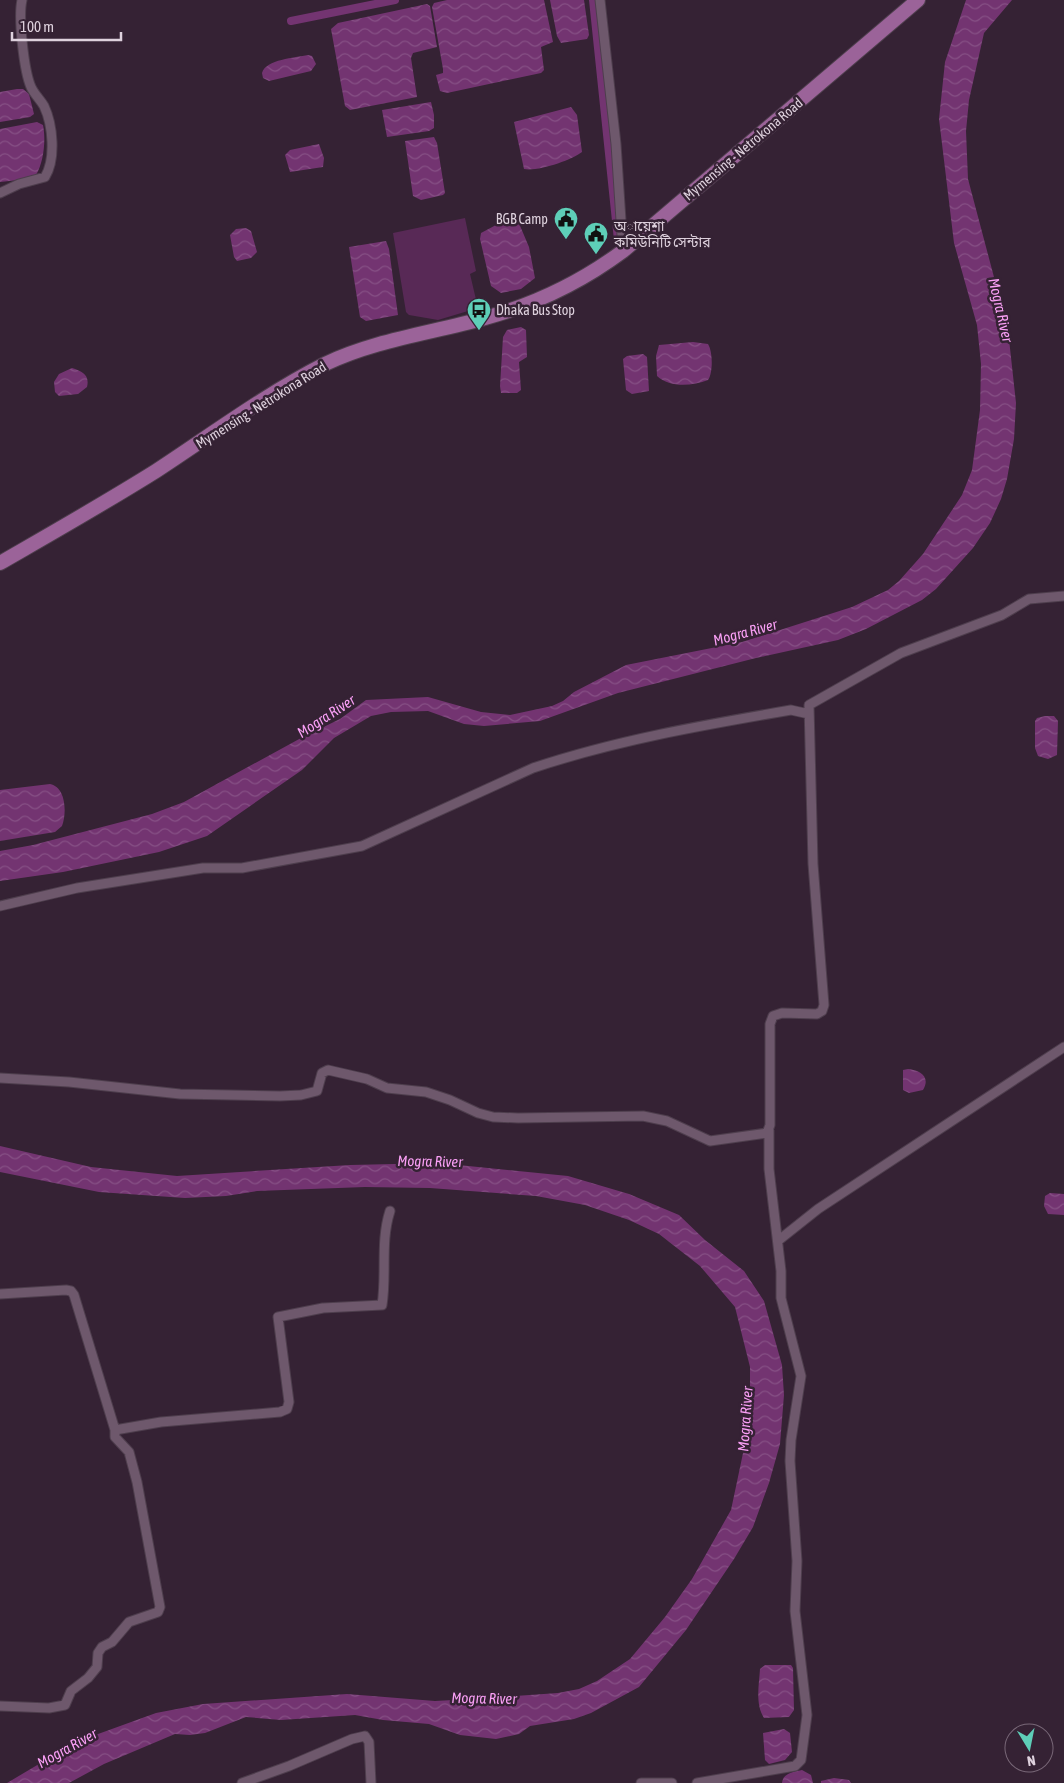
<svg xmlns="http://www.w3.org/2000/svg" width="1064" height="1783" font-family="'Asap Condensed','Noto Sans Bengali',sans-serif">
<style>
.park{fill:#582956}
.water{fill:url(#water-waves)}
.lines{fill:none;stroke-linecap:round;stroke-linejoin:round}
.canal{stroke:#733471;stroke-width:8}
.minor-casing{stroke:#4e3e4d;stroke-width:11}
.primary-casing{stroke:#4e3e4d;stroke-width:16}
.minor{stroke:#6e586c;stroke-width:9}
.primary{stroke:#9b6399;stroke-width:14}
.labels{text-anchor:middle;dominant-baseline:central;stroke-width:5;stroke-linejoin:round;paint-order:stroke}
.street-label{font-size:14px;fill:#ded1dd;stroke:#352234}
.poi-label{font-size:14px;fill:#ded1dd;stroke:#352234;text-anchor:start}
.water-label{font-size:15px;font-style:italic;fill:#f99ff5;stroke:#352234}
</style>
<defs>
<pattern id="water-waves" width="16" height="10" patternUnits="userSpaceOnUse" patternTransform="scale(1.25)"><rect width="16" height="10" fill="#733471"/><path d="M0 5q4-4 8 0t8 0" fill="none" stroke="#865085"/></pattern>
</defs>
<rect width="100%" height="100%" fill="#352234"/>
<!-- park -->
<path class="park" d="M 465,218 L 476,271 L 470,274 L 478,308 L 438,320 L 409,315 L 406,312 L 393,233 Z"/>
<!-- water -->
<path class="water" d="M 447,0 L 544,0 L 553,42 L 541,47 L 544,70 L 541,73 L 447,93 L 440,91 L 436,75 L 443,73 L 443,69 L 432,7 L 434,3 Z
M 584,0 L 589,35 L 587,39 L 561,43 L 557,36 L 550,0 Z
M 966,0 L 1012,0 L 984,33 L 969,100 L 966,131 L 968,179 L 1008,330 L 1016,403 L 1014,439 L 1007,479 L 1001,499 L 990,523 L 973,548 L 936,589 L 922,600 L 866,629 L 838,640 L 756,658 L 618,693 L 540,721 L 484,726 L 464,724 L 428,711 L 391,712 L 371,716 L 334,738 L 302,770 L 207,836 L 159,852 L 63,872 L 0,881 L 0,851 L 33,845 L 152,814 L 184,802 L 301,738 L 340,719 L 366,700 L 428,697 L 481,712 L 510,715 L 552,706 L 563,701 L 574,692 L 626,665 L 742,642 L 852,607 L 888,590 L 899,581 L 923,554 L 962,495 L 972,470 L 980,410 L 981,364 L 977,325 L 954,243 L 939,119 L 945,62 Z
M 427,4 L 430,6 L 437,47 L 413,53 L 411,58 L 417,97 L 350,110 L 345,106 L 331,29 L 338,23 Z
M 308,55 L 312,56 L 316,64 L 311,71 L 269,81 L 263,78 L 262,73 C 266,59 295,58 308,55 Z
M 17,89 L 23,89 L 29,94 L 34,114 L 30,117 L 0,122 L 0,92 Z
M 431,102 L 434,115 L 434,128 L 429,131 L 387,137 L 382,110 Z
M 571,107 L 577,115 L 582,152 C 572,160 537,172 524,169 L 514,122 Z
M 37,122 L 43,125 C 46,139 44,162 36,175 L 28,179 L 0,182 L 0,129 Z
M 434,137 L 437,143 L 445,193 L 443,195 L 421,200 L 413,196 L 405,141 Z
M 319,144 L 324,158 L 323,167 L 290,172 L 285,155 L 290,150 Z
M 518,221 L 529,247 L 535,278 L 521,289 L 501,293 L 491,286 L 480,239 L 481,233 L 496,225 Z
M 246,228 L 251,231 L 257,252 L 251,258 L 237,261 L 234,257 L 230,235 L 236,229 Z
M 386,241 L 389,249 L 398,315 L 366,321 L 360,317 L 349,247 Z
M 521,327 L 526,330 L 527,357 L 519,362 L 521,390 L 517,393 L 501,393 L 500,386 L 503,337 L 507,330 Z
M 693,342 L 708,344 C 713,352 713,373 708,380 C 692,386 670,388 657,376 L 656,356 L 659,345 Z
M 643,354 L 647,357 L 649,391 L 632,394 L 626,390 L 623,359 L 627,356 Z
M 72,368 C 82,371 90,375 87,387 L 78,394 L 59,396 L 55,392 L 54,382 L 59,374 Z
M 1045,716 L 1054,716 L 1058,721 L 1057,755 L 1048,759 L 1038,756 L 1035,748 L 1035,721 L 1037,718 Z
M 50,784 C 66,787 67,813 62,826 L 55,832 L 0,841 L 0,790 Z
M 908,1069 C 920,1070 931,1077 923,1090 L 909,1093 L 903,1090 L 903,1070 Z
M 0,1146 L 91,1167 L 177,1176 L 350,1165 L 439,1163 L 568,1176 L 629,1194 L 679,1215 L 705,1240 L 744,1271 L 764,1301 L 782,1365 L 784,1395 L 780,1444 L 769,1483 L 753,1527 L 734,1559 L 686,1630 L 639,1687 L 591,1713 L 574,1719 L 530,1726 L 519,1734 L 496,1739 L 460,1735 L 429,1724 L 383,1720 L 355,1715 L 281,1720 L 246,1717 L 205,1733 L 190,1735 L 175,1734 L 104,1764 L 69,1783 L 7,1783 L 76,1742 L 156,1713 L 203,1704 L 347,1694 L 435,1701 L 471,1699 L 558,1693 L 579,1689 L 597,1681 L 630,1659 L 665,1617 L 692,1579 L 731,1510 L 750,1420 L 750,1367 L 735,1307 L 700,1266 L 659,1234 L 629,1220 L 585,1205 L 536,1196 L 430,1188 L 365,1187 L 257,1191 L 226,1196 L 185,1198 L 99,1192 L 0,1172 Z
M 1050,1193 L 1064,1194 L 1064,1215 L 1048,1214 L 1044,1206 L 1045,1196 Z
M 765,1665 L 791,1665 L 793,1668 L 794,1710 L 789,1717 L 764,1718 C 755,1704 759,1685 760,1669 Z
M 784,1729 L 790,1733 L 792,1752 L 785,1760 L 769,1764 L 765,1760 L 763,1733 Z
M 802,1770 L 811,1775 L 813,1783 L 782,1783 C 783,1773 793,1772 802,1770 Z
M 834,1778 L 849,1780 L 851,1783 L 821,1783 L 821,1781 Z"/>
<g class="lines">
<!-- canal -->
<path class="canal" d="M 593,0 L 618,240
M 291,21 L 395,0"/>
<defs>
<path id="minor" d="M 600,0 L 616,144 L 623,251
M 0,193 L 19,184 L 45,177 C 56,159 53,125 44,106 C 40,99 34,94 31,87 C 24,71 18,17 22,0
M 0,906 L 77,888 L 203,868 L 242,868 L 362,846 L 533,768 C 617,740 704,725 791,710 L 809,714
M 0,1078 L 69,1082 L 180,1094 L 280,1096 L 301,1095 L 317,1091 L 322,1073 L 328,1070 L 367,1079 L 387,1088 L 426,1092 L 450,1100 L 478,1113 L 493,1117 L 518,1118 L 643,1116 L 667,1121 L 710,1141 L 767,1133 L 770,1125 L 770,1024 L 773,1016 L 782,1013 L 817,1014 L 822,1011 L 824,1005 L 813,864 L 809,705 L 901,653 L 1002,615 L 1029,599 L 1064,596
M 779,1240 L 818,1209 L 1064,1047
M 0,1294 L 66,1290 L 71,1291 L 74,1295 L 115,1430 L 115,1437 L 129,1452 L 137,1482 L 160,1607 L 158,1612 L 129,1622 L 112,1642 L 102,1647 L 98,1653 L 97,1667 L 88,1678 L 71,1691 L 65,1705 L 49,1708 L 0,1706
M 115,1430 L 161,1422 L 280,1412 L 287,1409 L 289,1402 L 278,1317 L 323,1308 L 382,1305 C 387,1274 380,1242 390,1211
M 242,1783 L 289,1766 L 352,1739 L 365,1736 L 369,1742 L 371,1783
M 641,1783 L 672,1783
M 697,1783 L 795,1766 L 801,1760 L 807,1715 L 795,1611 L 797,1561 L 790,1461 L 791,1440 L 801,1376 L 781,1298 L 781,1271 L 769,1169 L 769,1130"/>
<path id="primary" d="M 0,563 C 52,533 105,503 156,471 C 211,435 266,394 325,364 C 375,340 432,333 485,318 C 536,304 580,283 623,251 L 918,0"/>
</defs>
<!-- minor casing -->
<use href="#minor" class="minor-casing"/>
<!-- primary casing -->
<use href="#primary" class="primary-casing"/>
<!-- minor -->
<use href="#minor" class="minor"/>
<!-- primary -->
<use href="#primary" class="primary"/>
</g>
<!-- icons -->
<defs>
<symbol id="civic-pin" viewBox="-11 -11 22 30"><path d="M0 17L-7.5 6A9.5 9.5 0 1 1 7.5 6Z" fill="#5eceb8" stroke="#352234"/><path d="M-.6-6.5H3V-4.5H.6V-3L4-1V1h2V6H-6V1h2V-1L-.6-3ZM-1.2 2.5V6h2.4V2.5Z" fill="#111"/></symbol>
<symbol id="bus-pin" viewBox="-11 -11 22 30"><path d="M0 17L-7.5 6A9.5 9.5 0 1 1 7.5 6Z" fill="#5eceb8" stroke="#352234"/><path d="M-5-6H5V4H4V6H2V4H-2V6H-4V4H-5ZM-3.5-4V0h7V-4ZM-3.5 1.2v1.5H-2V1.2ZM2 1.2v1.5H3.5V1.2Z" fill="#111"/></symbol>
</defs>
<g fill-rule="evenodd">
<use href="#civic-pin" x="552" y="205" width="28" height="38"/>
<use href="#civic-pin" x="582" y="220" width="28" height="38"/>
<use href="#bus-pin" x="465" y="296" width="28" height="38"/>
</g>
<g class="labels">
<!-- street labels -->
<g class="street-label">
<text transform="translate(743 149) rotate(-40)">Mymensing - Netrokona Road</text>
<text transform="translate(261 405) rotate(-32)">Mymensing - Netrokona Road</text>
</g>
<!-- poi labels -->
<g class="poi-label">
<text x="548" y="219" text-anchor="end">BGB Camp</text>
<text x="614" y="226">অায়েশা<tspan x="614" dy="16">কমিউনিটি সেন্টার</tspan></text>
<text x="496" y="310">Dhaka Bus Stop</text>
</g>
<!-- water labels -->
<g class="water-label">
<text transform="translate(1001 310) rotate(77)">Mogra River</text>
<text transform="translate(745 632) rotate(-15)">Mogra River</text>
<text transform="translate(326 716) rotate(-33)">Mogra River</text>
<text transform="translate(430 1161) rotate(1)">Mogra River</text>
<text transform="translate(745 1419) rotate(-86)">Mogra River</text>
<text transform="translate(484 1698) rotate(1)">Mogra River</text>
<text transform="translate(67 1748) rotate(-29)">Mogra River</text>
</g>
</g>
<!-- north arrow -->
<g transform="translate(1029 1748) rotate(170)"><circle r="24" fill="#352234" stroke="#796878"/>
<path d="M0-4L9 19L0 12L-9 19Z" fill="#5eceb8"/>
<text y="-8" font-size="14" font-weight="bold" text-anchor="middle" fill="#ded1dd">N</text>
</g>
<!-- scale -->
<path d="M12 32v8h109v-8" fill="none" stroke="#ded1dd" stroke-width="2.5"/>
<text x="20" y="32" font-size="15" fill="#ded1dd" stroke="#352234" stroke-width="4" paint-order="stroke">100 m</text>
</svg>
